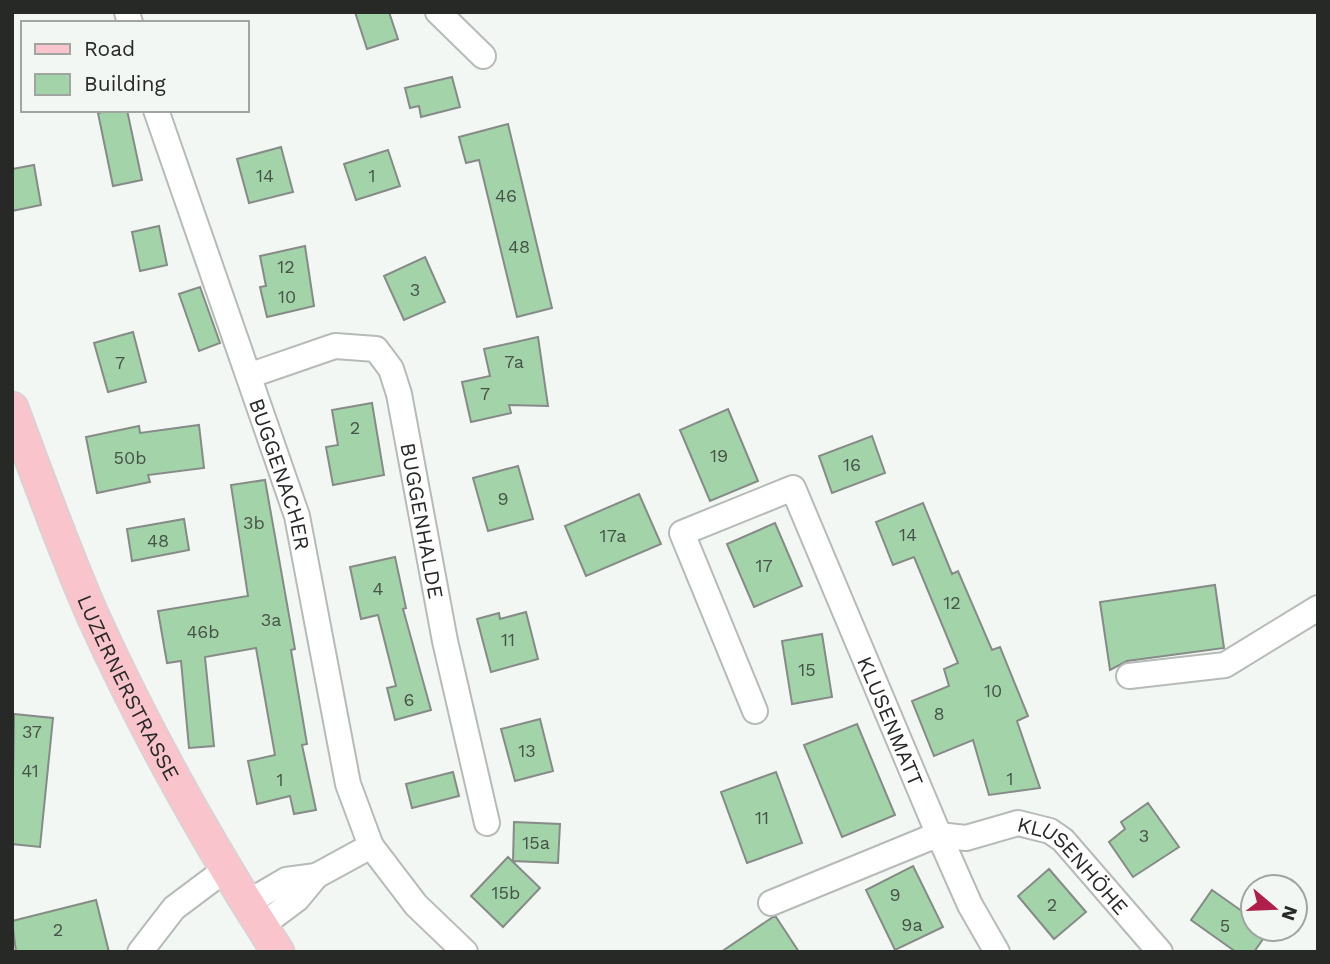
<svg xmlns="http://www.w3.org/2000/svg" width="1330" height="964" font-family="'Work Sans',sans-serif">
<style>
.building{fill:#a3d3a9;stroke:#868b87;stroke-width:2}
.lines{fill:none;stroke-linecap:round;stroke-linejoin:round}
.minor-casing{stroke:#b6bbb7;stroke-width:28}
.major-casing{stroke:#d4d4d4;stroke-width:35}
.minor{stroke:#fff;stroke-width:24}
.major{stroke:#fac4cc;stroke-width:32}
.labels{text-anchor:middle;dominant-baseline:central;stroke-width:5;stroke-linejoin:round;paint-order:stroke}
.number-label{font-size:18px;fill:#465448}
.street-label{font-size:21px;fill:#272927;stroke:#f2f7f3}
</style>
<rect width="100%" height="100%" fill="#f2f7f3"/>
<!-- building -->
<path class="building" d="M 355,12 L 389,12 L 398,39 L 367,49 Z
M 452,77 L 460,107 L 421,117 L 419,106 L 410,108 L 405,88 Z
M 110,110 L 127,110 L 142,180 L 113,186 L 98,113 Z
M 508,124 L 552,308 L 517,317 L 479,160 L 466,163 L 459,137 Z
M 281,147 L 293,192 L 249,203 L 237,159 Z
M 388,150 L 400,186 L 356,200 L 344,164 Z
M 34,165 L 41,205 L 12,211 L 12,169 Z
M 159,226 L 167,265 L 140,271 L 132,232 Z
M 305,246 L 314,306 L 267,317 L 260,287 L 266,286 L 260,256 Z
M 425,257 L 445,302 L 404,320 L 384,276 Z
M 200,287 L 220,343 L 199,351 L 179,294 Z
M 133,332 L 146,382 L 108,392 L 94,343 Z
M 538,337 L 548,406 L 509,405 L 511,413 L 471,422 L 462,382 L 490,376 L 484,349 Z
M 372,403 L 384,475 L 333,485 L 326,447 L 338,445 L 332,410 Z
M 728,409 L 758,481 L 710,501 L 680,430 Z
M 199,425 L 204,468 L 148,475 L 150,482 L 97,493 L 86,437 L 139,426 L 140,433 Z
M 872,436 L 885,473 L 832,493 L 819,456 Z
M 518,466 L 533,519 L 488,531 L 473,478 Z
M 265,480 L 295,649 L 291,650 L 307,744 L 302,745 L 316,810 L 294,814 L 290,796 L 257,804 L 248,761 L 275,755 L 256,648 L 205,657 L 214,746 L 189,748 L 181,661 L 167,663 L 158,611 L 248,596 L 231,485 Z
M 639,494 L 661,544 L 586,576 L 565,526 Z
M 923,503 L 952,574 L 958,571 L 992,650 L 1000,647 L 1028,716 L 1017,721 L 1040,788 L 989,795 L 973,740 L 934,756 L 912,701 L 949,686 L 944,669 L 958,663 L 914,557 L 893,565 L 876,522 Z
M 184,519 L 189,550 L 132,561 L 127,529 Z
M 775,523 L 802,586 L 754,607 L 727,544 Z
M 395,557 L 406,608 L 403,609 L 431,710 L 395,720 L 387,688 L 396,686 L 378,615 L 361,619 L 350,567 Z
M 1215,585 L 1224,648 L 1127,661 L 1110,670 L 1100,602 Z
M 526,612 L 538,659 L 491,672 L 477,619 L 499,613 L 500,619 Z
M 822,634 L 832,697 L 792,704 L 782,641 Z
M 14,714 L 53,718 L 40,847 L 12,844 Z
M 540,719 L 553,771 L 515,781 L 501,729 Z
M 857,724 L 895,815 L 842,837 L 804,745 Z
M 453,772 L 459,796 L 412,808 L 406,784 Z
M 776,772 L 802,843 L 747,863 L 721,792 Z
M 1148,803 L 1179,847 L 1133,877 L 1109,842 L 1125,829 L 1121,822 Z
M 514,822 L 560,824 L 558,863 L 513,861 Z
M 508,857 L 540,888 L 503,927 L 471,896 Z
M 913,866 L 943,927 L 895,950 L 866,890 Z
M 1049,869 L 1086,912 L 1054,939 L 1018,896 Z
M 1212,890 L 1253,919 L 1253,929 L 1270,929 L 1254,952 L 1236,952 L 1191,920 Z
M 96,900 L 109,952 L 16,952 L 12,921 Z
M 773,917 L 776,917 L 799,952 L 721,952 Z"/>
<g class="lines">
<defs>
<g id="minor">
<path d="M 127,12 L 130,23"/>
<path d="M 438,12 L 483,56"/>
<path id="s1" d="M 156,110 L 297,516 L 348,784 L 371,846"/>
<path id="s2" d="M 251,375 L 335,346 L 376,349 L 391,369 L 399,394 L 445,641 L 487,823"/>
<path d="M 1129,676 L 1225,665 L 1318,608"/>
<path id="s3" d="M 755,711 L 682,533 L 793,488 L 939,835 L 970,905 L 997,952"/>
<path d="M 247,903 L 286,880 L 316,876"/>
<path id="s4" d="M 771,903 L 927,839 L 939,835 L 966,838 L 1018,823 L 1050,831 L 1063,840 L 1160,952"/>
<path d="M 261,926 L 297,899 L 316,876 L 371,846 L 416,905 L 465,952"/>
<path d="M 140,952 L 174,908 L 226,869"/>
</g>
<g id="major">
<path id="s5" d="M 12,408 C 38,477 63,548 93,616 C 146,733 209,845 278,952"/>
</g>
</defs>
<!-- minor casing -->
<use href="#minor" class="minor-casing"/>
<!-- major casing -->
<use href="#major" class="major-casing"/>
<!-- minor -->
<use href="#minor" class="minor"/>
<!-- major -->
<use href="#major" class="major"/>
</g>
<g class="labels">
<!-- number labels -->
<g class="number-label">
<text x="265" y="175">14</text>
<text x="372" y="175">1</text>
<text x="506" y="195">46</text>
<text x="519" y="246">48</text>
<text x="286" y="266">12</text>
<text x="415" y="289">3</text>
<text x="287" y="296">10</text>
<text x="514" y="361">7a</text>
<text x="120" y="362">7</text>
<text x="485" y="393">7</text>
<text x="355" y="427">2</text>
<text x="719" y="455">19</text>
<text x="130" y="457">50b</text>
<text x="852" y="464">16</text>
<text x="503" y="498">9</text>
<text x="254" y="522">3b</text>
<text x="908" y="534">14</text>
<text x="613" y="535">17a</text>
<text x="158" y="540">48</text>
<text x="764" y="565">17</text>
<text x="378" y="588">4</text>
<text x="952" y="602">12</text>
<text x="271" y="619">3a</text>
<text x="203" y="631">46b</text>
<text x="508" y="639">11</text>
<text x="807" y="669">15</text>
<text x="993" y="690">10</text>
<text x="409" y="699">6</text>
<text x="939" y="713">8</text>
<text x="32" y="731">37</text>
<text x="527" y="750">13</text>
<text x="30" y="770">41</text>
<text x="1010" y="778">1</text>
<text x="280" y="779">1</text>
<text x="762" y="817">11</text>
<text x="1144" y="835">3</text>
<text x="536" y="842">15a</text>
<text x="506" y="892">15b</text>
<text x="895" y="894">9</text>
<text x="1052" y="904">2</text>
<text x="912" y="924">9a</text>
<text x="1225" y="925">5</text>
<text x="58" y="929">2</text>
</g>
<!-- street labels -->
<g class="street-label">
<text stroke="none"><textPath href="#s1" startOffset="385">BUGGENACHER</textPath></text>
<text stroke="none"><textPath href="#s2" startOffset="310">BUGGENHALDE</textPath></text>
<text stroke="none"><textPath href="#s5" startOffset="303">LUZERNERSTRASSE</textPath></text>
<text stroke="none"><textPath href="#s3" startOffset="565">KLUSENMATT</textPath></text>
<text stroke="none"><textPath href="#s4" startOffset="334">KLUSENHÖHE</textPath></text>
</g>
</g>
<!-- border -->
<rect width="1330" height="964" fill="none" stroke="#272927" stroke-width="28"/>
<!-- legend -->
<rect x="21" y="21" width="228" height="91" fill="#f2f7f3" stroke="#a1a5a1" stroke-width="2"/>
<rect x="35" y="44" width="35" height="10" fill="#fac4cc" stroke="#a1a5a1" stroke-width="2"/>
<text x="84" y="56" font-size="21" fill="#272927">Road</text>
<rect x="35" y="74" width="35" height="21" fill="#a3d3a9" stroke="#a1a5a1" stroke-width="2"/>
<text x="84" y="91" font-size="21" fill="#272927">Building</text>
<!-- north arrow -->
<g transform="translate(1274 908) rotate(109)"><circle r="33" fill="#f2f7f3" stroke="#a1a5a1" stroke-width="2"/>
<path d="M0-5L12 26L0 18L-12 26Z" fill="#b01e4a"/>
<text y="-10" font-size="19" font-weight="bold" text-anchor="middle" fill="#272927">N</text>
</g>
</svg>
